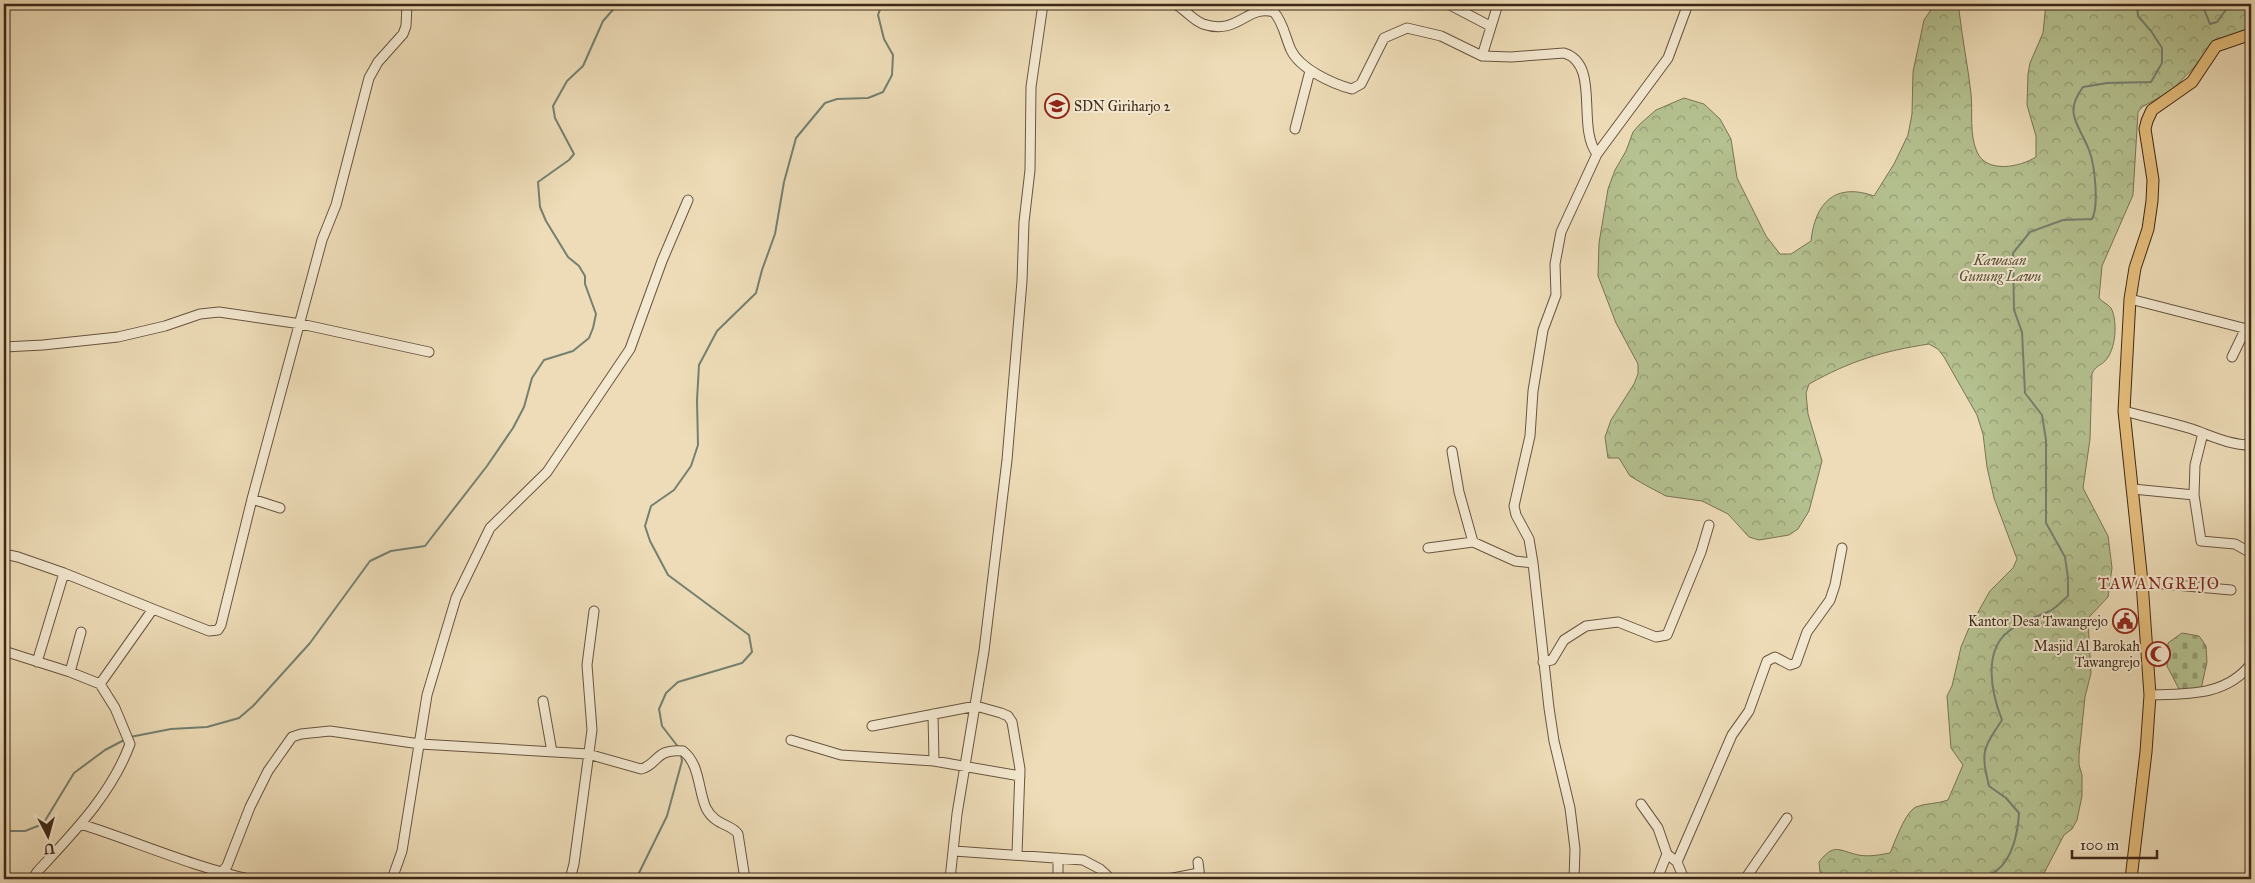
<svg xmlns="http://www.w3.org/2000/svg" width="2255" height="883" font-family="'IM FELL Great Primer',serif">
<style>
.forest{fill:url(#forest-crowns);stroke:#797454}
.cemetery{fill:url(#cemetery-stones);stroke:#797454}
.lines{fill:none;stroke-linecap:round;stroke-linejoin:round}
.stream{stroke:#748071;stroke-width:2}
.minor-casing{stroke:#69543f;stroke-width:11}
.major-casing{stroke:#3d2717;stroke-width:13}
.minor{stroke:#f3e8d0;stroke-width:9}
.major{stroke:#e6be7c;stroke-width:11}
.labels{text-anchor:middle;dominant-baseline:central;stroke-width:4;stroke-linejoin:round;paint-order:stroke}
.poi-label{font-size:14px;fill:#3d2717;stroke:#f3e8d0;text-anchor:end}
.park-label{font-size:14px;font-style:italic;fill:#5b4e35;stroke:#f3e8d0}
.quarter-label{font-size:16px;letter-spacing:1px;fill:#7a1f14;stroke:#f3e8d0}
</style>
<defs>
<pattern id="forest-crowns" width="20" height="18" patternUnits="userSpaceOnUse" patternTransform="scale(1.25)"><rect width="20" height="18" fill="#b5c190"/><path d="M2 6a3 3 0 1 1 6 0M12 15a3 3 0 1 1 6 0" fill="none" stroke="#949d75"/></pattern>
<pattern id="cemetery-stones" width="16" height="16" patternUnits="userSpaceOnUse" patternTransform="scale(1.25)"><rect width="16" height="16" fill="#b5c190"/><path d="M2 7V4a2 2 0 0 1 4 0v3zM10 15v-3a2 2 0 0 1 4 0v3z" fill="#949d75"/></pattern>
</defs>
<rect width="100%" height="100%" fill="#eddcb7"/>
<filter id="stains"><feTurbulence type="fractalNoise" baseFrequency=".004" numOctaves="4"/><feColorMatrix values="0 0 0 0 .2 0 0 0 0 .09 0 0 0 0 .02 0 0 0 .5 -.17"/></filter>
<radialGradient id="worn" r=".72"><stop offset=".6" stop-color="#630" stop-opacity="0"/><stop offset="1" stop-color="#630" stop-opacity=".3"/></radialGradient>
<!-- forest -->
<path class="forest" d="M 1935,4 L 1955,4 L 1959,10 C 1962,38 1968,66 1971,94 C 1973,113 1969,134 1977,152 C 1987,174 2020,167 2036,157 L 2036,136 L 2027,105 L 2028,74 L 2030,63 L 2043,33 L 2046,4 L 2089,4 L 2098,10 L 2102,4 L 2251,4 L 2251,32 L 2202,59 L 2171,91 L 2142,107 L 2138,112 L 2133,195 L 2102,266 L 2099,298 C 2102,302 2108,304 2111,308 C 2118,321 2116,350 2105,361 C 2100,366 2095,366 2092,374 L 2090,439 L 2083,488 L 2108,536 L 2112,568 L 2108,597 L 2090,616 L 2088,622 L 2091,673 L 2085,697 L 2079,755 L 2079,765 L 2082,775 L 2082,796 L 2077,820 L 2072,829 L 2064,835 L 2041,879 L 1829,879 L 1820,872 L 1819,862 C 1834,843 1838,850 1858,855 C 1869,857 1879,855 1890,853 C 1895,842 1905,812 1916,807 C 1925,803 1938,804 1948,800 L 1963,765 L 1951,748 L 1947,696 L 1952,686 L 1961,647 L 1969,628 L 1990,591 L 2013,568 L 2017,559 L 1994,498 L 1987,467 L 1983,434 L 1977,415 L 1944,357 L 1938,349 L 1929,344 C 1883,351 1850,361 1809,384 L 1806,393 L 1808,414 L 1822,461 L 1809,511 L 1798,529 L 1789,535 L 1759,540 L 1749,537 L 1728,514 L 1702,501 L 1666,496 L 1647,486 L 1630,476 L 1619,458 L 1608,458 L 1605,437 L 1611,420 L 1634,384 L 1638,374 L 1638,364 L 1616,323 L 1598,276 L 1599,243 L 1608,189 L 1615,170 L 1626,151 L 1633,132 L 1640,124 L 1656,110 L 1684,98 L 1704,104 L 1720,119 L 1731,139 L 1737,178 L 1766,236 L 1780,254 L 1791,254 L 1811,241 C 1815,203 1835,182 1874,196 L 1894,164 L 1908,135 L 1912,114 L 1913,72 L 1924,20 Z"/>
<!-- cemetery -->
<path class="cemetery" d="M 2182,633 L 2199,636 L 2206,646 L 2207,662 L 2201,689 L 2180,691 L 2167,666 L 2168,643 Z"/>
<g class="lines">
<!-- stream -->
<path class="stream" d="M 2202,4 L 2210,24 L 2217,22 L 2230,4
M 130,737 L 171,729 L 207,727 L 239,718 L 253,706 L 310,643 L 370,561 L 391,551 L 425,546 L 487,466 L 513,428 L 524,407 L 532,378 L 544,360 L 573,351 L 589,338 L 593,328 L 596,314 L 585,284 L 585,276 L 579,266 L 568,257 L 546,221 L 540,207 L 538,182 L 569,160 L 574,154 L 555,118 L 553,106 L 567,81 L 583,66 L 603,21 L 618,4
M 679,748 L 662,726 L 659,709 L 666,693 L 678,682 L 742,663 L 752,652 L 749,635 L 668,575 L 650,541 L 645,526 L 651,506 L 674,490 L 691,466 L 698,445 L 697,400 L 699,365 L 717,331 L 756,293 L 762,270 L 775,234 L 784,182 L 796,138 L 825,103 L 837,99 L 868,98 L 883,92 L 892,75 L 893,55 L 884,39 L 878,15 L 882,4
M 4,831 L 25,831 L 43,824 L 74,773 L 105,750 L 126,739
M 636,879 L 667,816 L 682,761 L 681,755
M 1974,879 C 1981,877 1990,875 1996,871 C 2013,859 2018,831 2019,813 L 2006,798 L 1989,786 C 1981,752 1982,750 2002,720 C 1992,695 1982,651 2009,631 C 2021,621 2036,617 2050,611 C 2057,607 2062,601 2068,596 L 2068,578 L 2065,557 L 2046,523 L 2046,440 L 2042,415 L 2025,393 L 2022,332 L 2014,310 L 2013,253 L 2030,232 L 2063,220 L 2092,219 C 2099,206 2095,165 2089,150 C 2079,124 2063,114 2083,87 L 2107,83 L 2151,82 L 2162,63 L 2162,48 L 2151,31 L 2138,16 L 2137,4"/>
<defs>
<path id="minor" d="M 1175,4 C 1185,9 1192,20 1203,24 C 1238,36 1247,4 1274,12 C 1284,24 1285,37 1291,50 C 1300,69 1333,84 1352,89 L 1361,84 L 1384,38 L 1407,28 L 1441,36 L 1482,56 L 1511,57 L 1564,53 C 1601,64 1576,127 1597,154
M 1448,4 L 1490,26
M 1482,56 L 1498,4
M 1295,129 L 1310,71
M 2130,299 L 2251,330
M 4,347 L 43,345 L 118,337 L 165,326 L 200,314 L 219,312 L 301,324 L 429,352
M 2232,357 L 2246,328
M 2124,411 C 2146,417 2169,422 2192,429 C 2212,436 2229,445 2251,445
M 1452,451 L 1459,492 L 1473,542 L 1515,561 L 1533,563
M 2133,489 L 2194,495 L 2195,465 L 2203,433
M 2194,495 L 2201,541 L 2235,544 L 2251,553
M 252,499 L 280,508
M 1428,548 L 1473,542
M 4,554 L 18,557 L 64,573 L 153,609
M 2142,582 L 2231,590
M 7,652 L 70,672 L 100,684
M 37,662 L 64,573
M 1543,662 L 1552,660 L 1564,640 L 1586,626 L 1618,622 L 1656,637 L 1667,635 L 1701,552 L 1709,525
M 70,672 L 81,632
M 2150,695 C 2188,694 2226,696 2251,664
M 543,701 L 552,752
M 933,714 L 934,761
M 872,726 L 976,706 L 1001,713 L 1008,716 L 1012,722 L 1020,769 L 1017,854
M 791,740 L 841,755 L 934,761 L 1020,776
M 1641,804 L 1658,828 L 1667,854 L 1677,862 L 1684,879
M 81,824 C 137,842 191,866 249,879
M 954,851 L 1083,860 L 1100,869 L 1111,879
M 1058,858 L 1058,879
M 1198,862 L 1200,879
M 1677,862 L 1732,735 L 1749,711 L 1767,661 L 1775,657 L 1790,665 L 1796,663 L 1807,632 L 1830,600 L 1835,585 L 1842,548
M 221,873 L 227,866 L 250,807 L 268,771 L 292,737 L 301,734 L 330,731 L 420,744 L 588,754 L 641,769 C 658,765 655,748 683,751 C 700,764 698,790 706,808 C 715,826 732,824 738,834 L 745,879
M 33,879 L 37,872 C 73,833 111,795 130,744 L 115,708 L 100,684 L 153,609 L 209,631 L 218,630 L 221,625 L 252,499 L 322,240 L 336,205 L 369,78 L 378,62 L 403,34 L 406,26 L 407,4
M 392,879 L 402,851 L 427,695 L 456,598 L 490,528 L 547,472 L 630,349 L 662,261 L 688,200
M 570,879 L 574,864 L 592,730 L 587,665 L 594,611
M 950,879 L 957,814 L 984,651 L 1007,460 L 1022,281 L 1024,222 L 1030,170 L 1031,87 L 1043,4
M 1168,879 L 1199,873
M 1574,879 L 1575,849 L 1570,808 L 1554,741 L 1549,708 L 1533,563 L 1529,539 L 1516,515 L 1514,506 L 1530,436 L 1533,391 L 1543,330 L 1556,295 L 1555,264 L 1561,232 L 1597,154 L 1668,58 L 1688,4
M 1657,879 L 1667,854
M 1745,879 L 1787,818"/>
<path id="major" d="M 2131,879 L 2146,752 L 2150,695 L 2142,582 L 2124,411 L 2130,299 L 2135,268 L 2148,229 L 2152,201 L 2153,180 L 2145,129 L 2147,121 L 2152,110 L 2192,82 L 2216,46 L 2251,34"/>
</defs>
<!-- minor casing -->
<use href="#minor" class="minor-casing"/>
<!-- major casing -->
<use href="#major" class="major-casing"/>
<!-- minor -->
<use href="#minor" class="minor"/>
<!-- major -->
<use href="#major" class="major"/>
</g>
<!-- icons -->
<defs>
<symbol id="school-ring" viewBox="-11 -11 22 22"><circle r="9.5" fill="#f3e8d0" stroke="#8f2418" stroke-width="1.5"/><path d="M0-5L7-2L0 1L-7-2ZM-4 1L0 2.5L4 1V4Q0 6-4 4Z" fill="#8f2418"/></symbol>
<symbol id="civic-ring" viewBox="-11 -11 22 22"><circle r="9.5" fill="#f3e8d0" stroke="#8f2418" stroke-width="1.5"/><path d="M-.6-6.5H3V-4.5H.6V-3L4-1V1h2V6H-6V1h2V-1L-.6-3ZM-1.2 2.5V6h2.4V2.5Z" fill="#8f2418"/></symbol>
<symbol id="mosque-ring" viewBox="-11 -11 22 22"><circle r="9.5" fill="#f3e8d0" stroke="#8f2418" stroke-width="1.5"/><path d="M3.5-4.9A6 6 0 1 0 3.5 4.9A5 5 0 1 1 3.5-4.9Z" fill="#8f2418"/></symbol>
</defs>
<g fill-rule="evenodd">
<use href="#school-ring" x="1043" y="92" width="28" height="28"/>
<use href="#civic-ring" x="2111" y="607" width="28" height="28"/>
<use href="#mosque-ring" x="2144" y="640" width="28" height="28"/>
</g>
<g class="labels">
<!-- poi labels -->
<g class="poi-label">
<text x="1074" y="106" text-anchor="start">SDN Giriharjo 2</text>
<text x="2108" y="621">Kantor Desa Tawangrejo</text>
<text x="2140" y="646">Masjid Al Barokah<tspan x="2140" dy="16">Tawangrejo</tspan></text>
</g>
<!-- park labels -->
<g class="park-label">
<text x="2000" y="260">Kawasan<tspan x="2000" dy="16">Gunung Lawu</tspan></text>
</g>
<!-- quarter labels -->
<g class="quarter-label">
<text x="2159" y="583">TAWANGREJO</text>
</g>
</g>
<!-- margin -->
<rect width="2255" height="883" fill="none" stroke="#eddcb7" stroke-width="20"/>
<rect x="5" y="5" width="2245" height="873" fill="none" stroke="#3d2717" stroke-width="2.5"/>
<rect x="10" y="10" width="2235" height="863" fill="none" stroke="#3d2717"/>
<!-- north arrow -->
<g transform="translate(48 836) rotate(174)" stroke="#f3e8d0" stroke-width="4" paint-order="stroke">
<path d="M0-4L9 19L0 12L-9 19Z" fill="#3d2717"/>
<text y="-8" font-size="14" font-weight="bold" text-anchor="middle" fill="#3d2717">U</text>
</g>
<!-- scale -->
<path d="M2072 850v8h85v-8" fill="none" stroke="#3d2717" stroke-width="2.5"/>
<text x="2080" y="850" font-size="15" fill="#3d2717" stroke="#f3e8d0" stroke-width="4" paint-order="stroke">100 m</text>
<rect width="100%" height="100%" filter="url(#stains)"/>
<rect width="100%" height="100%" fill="url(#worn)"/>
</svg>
